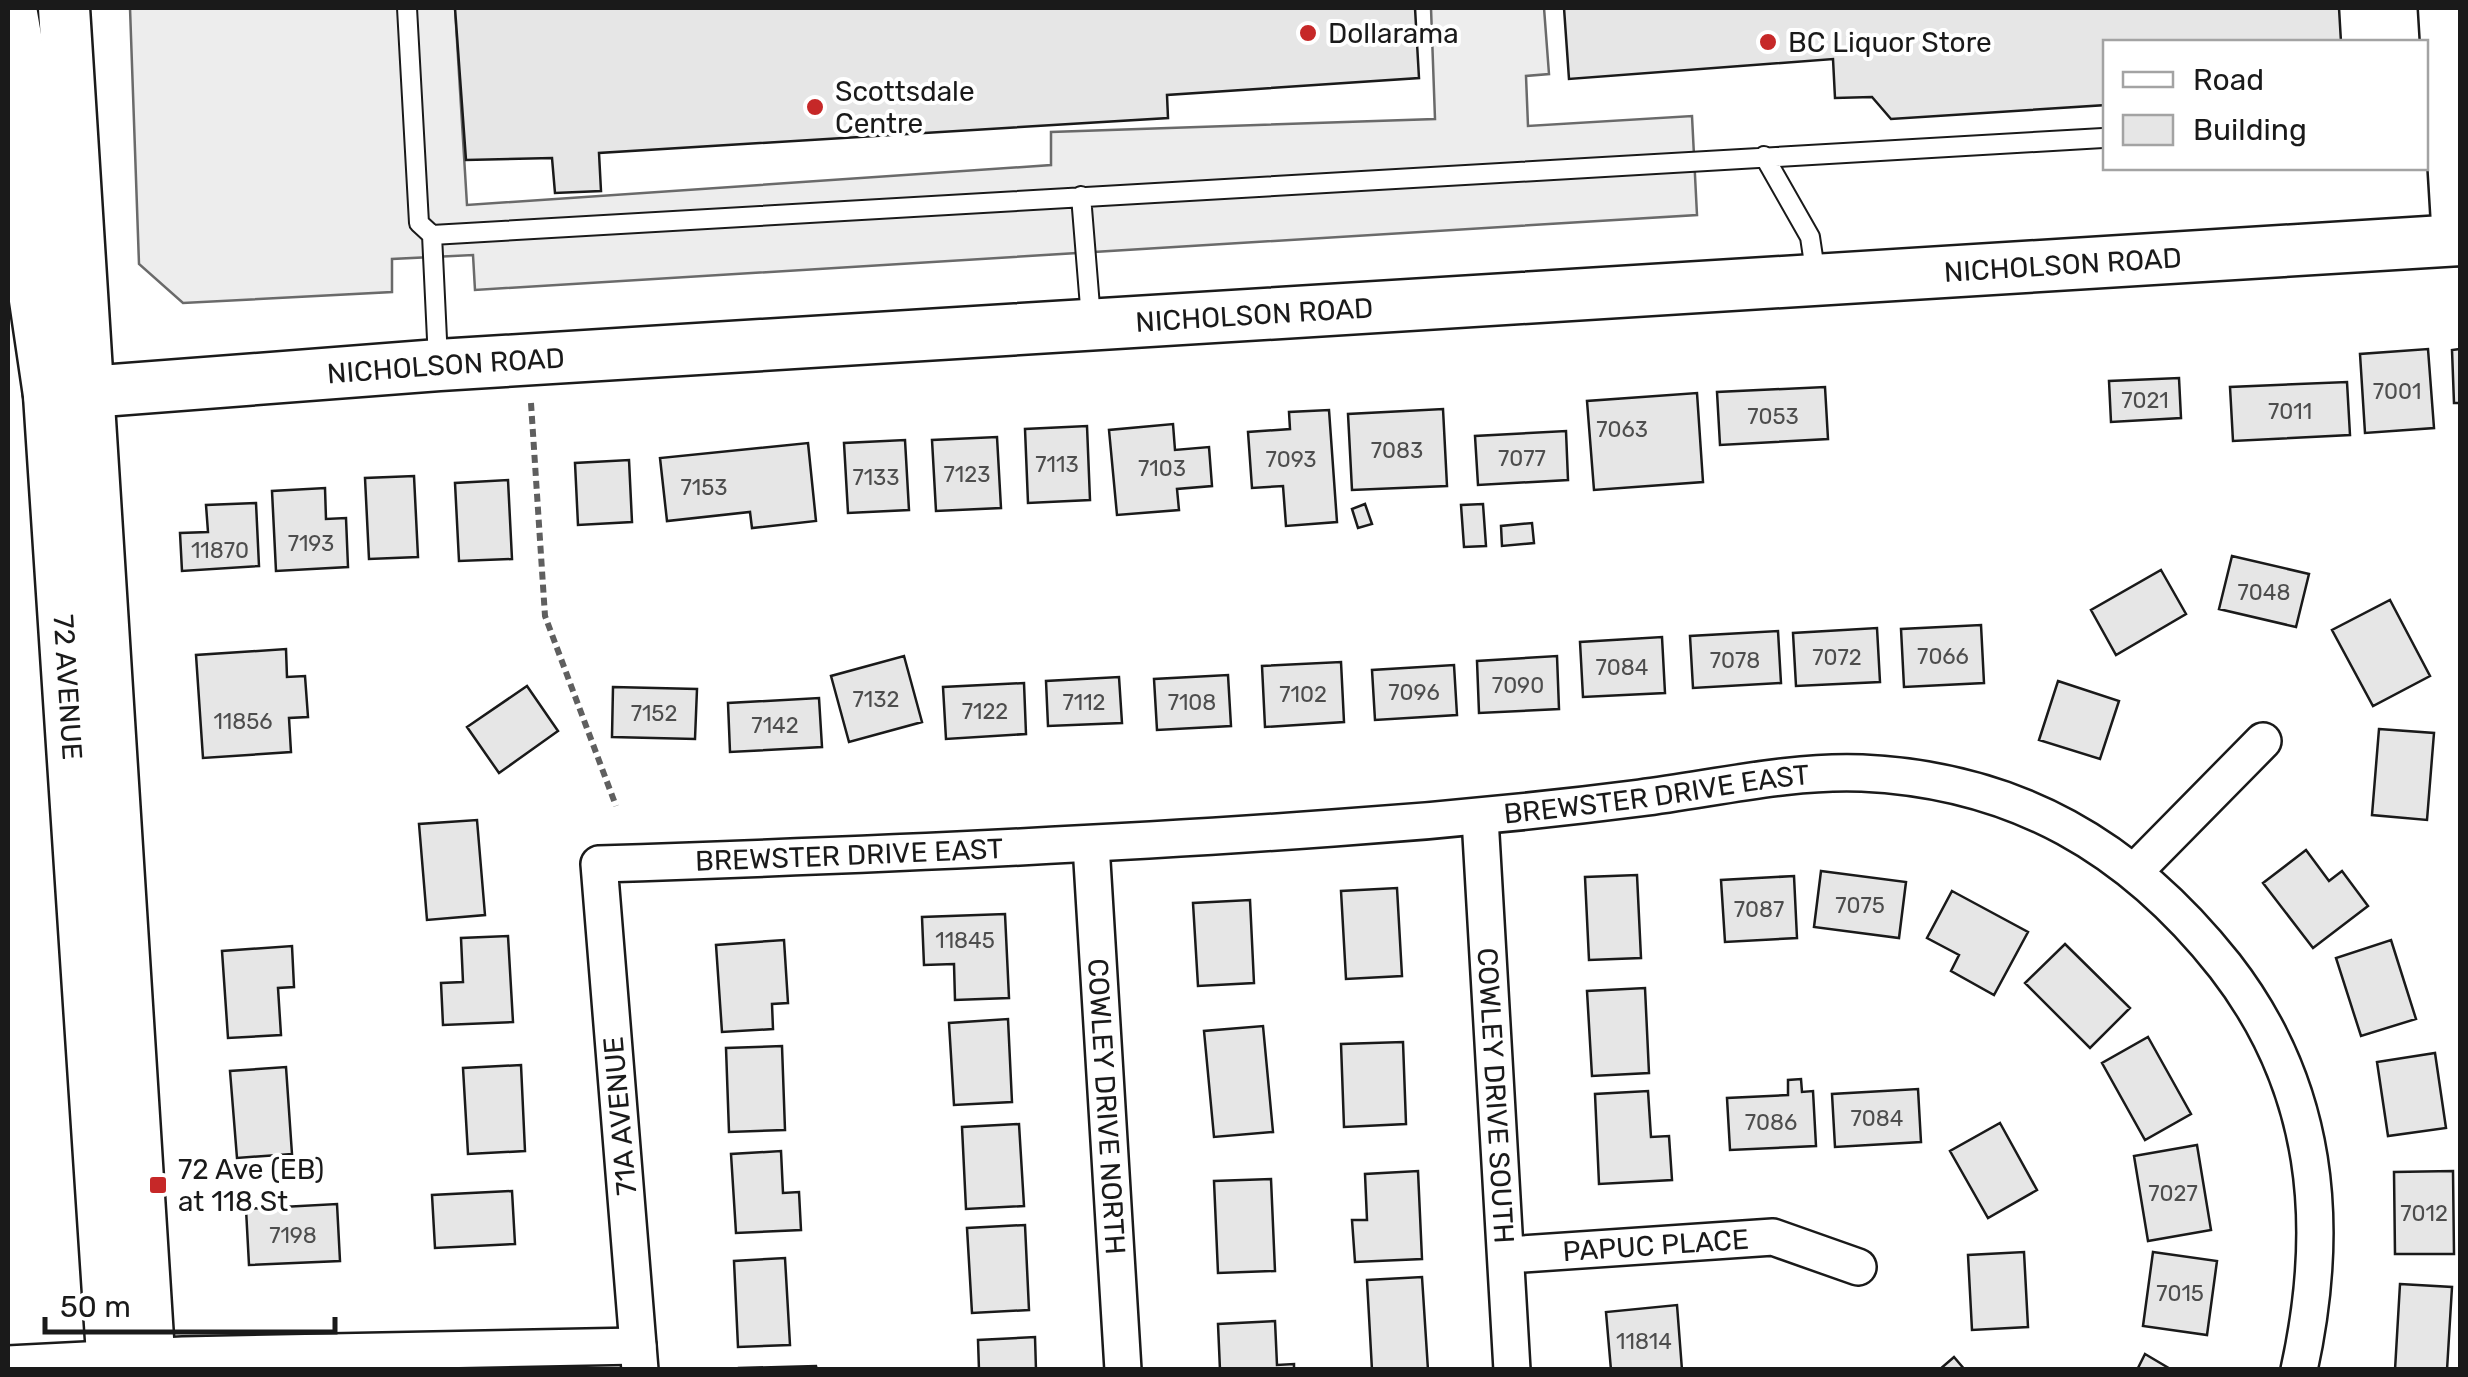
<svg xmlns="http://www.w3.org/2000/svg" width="2468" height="1377" font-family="Rubik,sans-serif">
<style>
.pitch{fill:#ededed;stroke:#6a6a6a;stroke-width:2.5}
.building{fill:#e6e6e6;stroke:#1a1a1a;stroke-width:2.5}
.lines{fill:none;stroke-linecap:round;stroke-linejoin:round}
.lane-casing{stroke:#1a1a1a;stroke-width:22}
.street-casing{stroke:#1a1a1a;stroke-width:40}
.secondary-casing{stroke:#1a1a1a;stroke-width:55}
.path{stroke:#5f5f5f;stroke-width:6;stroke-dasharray:8 5;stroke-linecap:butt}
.lane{stroke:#fff;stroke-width:18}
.street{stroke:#fff;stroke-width:35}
.secondary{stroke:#fff;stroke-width:50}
.poi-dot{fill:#c62828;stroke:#fff;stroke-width:4}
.labels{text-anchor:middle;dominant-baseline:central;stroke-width:8;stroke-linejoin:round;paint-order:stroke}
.number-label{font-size:22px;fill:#4d4d4d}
.poi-label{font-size:28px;fill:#1a1a1a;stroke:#fff;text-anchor:start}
.street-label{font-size:28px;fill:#1a1a1a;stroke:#fff}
</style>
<rect width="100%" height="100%" fill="#fff"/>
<!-- pitch -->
<path class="pitch" d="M 130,8 L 455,8 L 467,205 L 1051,165 L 1051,132 L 1435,119 L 1431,8 L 1544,8 L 1549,74 L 1526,76 L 1528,126 L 1692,116 L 1697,215 L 475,290 L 473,255 L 392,259 L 392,292 L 183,303 L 139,264 Z"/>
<!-- building -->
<path class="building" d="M 455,8 L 1415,8 L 1419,78 L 1167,95 L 1168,118 L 599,153 L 601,191 L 555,193 L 552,158 L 466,160 Z
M 1564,8 L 2339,8 L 2341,42 L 2106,42 L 2106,105 L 1891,119 L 1872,97 L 1835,98 L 1833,59 L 1569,79 Z
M 2428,349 L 2434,428 L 2365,433 L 2360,354 Z
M 2460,349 L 2460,403 L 2454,403 L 2452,350 Z
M 2179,378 L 2181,418 L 2111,422 L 2109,381 Z
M 2347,382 L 2350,435 L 2233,441 L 2230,387 Z
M 1825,387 L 1828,439 L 1720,445 L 1717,392 Z
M 1697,393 L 1703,482 L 1594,490 L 1587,401 Z
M 1443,409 L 1447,486 L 1352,490 L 1348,414 Z
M 1329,410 L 1337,522 L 1286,526 L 1283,486 L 1252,488 L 1248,432 L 1290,429 L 1289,412 Z
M 1173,424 L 1175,450 L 1209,447 L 1212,486 L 1177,489 L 1179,510 L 1117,515 L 1109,430 Z
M 1087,426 L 1090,500 L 1028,503 L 1025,429 Z
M 1566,431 L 1568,480 L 1478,485 L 1475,436 Z
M 997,437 L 1001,508 L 936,511 L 932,440 Z
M 905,440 L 909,510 L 848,513 L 844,443 Z
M 808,443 L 816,521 L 752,528 L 750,512 L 667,521 L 660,458 Z
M 629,460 L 632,522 L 578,525 L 575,463 Z
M 414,476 L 418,557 L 369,559 L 365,478 Z
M 508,480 L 512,559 L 459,561 L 455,483 Z
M 325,488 L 326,519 L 346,518 L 348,567 L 276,571 L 272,491 Z
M 256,503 L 259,566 L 182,571 L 180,533 L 208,532 L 206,505 Z
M 1365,504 L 1372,524 L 1358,528 L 1352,509 Z
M 1483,504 L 1486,546 L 1464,547 L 1461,505 Z
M 1532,523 L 1534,543 L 1502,546 L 1501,526 Z
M 2232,556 L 2309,574 L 2296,627 L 2219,609 Z
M 2161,570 L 2186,614 L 2116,655 L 2091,610 Z
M 2390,600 L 2430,676 L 2373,706 L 2332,630 Z
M 1981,625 L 1984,683 L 1904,687 L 1901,629 Z
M 1877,628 L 1880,682 L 1796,686 L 1793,633 Z
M 1778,631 L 1781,683 L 1693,688 L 1690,636 Z
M 1662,637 L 1665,693 L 1583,697 L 1580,642 Z
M 286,649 L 287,677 L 305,676 L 308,717 L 289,718 L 291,752 L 203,758 L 196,655 Z
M 904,656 L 922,722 L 849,742 L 831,676 Z
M 1557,656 L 1559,709 L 1479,713 L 1477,661 Z
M 1341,662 L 1344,722 L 1265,727 L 1262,666 Z
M 1454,665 L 1457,715 L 1375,720 L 1372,670 Z
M 1228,675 L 1231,726 L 1157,730 L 1154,679 Z
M 1119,677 L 1122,723 L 1048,726 L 1046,681 Z
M 2058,681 L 2119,701 L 2100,759 L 2039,740 Z
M 1024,683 L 1026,734 L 946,739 L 943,687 Z
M 527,686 L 558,731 L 499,773 L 467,727 Z
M 613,687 L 697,689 L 695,739 L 612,737 Z
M 819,698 L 822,747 L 730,752 L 728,703 Z
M 2379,729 L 2434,733 L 2427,820 L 2372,815 Z
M 477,820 L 485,915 L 427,920 L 419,824 Z
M 2306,850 L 2329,881 L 2342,871 L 2368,906 L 2313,948 L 2263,883 Z
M 1821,871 L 1906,882 L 1899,938 L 1814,927 Z
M 1637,875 L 1641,958 L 1589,960 L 1585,877 Z
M 1794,876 L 1797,938 L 1725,942 L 1721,880 Z
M 1397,888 L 1402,976 L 1346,979 L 1341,891 Z
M 1952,891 L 2028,932 L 1994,995 L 1951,971 L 1959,955 L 1927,938 Z
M 1250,900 L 1254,983 L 1198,986 L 1193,903 Z
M 1005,914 L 1009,998 L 955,1000 L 954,964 L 924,965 L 922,917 Z
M 508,936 L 513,1022 L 443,1025 L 441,983 L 463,982 L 461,938 Z
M 784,940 L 788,1003 L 772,1004 L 773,1029 L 722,1032 L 716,945 Z
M 2391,940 L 2416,1019 L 2361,1036 L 2336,958 Z
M 2065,944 L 2130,1008 L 2090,1048 L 2025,983 Z
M 292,946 L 294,987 L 278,988 L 281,1035 L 228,1038 L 222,951 Z
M 1645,988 L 1649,1073 L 1592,1076 L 1587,991 Z
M 1008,1019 L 1012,1102 L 954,1105 L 949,1023 Z
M 1263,1026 L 1273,1132 L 1214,1137 L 1204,1031 Z
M 2148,1037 L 2191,1114 L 2145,1140 L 2102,1063 Z
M 1403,1042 L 1406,1124 L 1344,1127 L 1341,1044 Z
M 782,1046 L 785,1130 L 729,1132 L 726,1048 Z
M 2435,1053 L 2446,1128 L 2388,1136 L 2377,1062 Z
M 521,1065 L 525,1151 L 468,1154 L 463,1068 Z
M 286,1067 L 292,1154 L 237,1158 L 230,1071 Z
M 1801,1079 L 1802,1092 L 1813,1091 L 1816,1146 L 1730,1150 L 1727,1098 L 1788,1095 L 1788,1080 Z
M 1918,1089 L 1921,1142 L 1835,1147 L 1832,1094 Z
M 1648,1091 L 1651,1137 L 1669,1136 L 1672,1180 L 1599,1184 L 1595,1094 Z
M 2000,1123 L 2037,1190 L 1988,1218 L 1950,1151 Z
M 1019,1124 L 1024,1206 L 966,1209 L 962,1127 Z
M 2197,1145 L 2211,1230 L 2148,1241 L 2134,1156 Z
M 781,1151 L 783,1193 L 799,1192 L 801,1230 L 736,1233 L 731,1154 Z
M 1418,1171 L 1422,1259 L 1355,1262 L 1352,1220 L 1367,1220 L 1365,1174 Z
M 2453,1171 L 2454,1254 L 2395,1254 L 2394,1172 Z
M 1271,1179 L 1275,1271 L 1218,1273 L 1214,1181 Z
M 512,1191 L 515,1244 L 435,1248 L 432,1195 Z
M 337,1204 L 340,1261 L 249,1265 L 246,1209 Z
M 1025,1225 L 1029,1310 L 972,1313 L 967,1228 Z
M 2024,1252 L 2028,1327 L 1972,1330 L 1968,1255 Z
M 2153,1252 L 2217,1261 L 2207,1335 L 2143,1326 Z
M 785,1258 L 790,1345 L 738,1347 L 734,1261 Z
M 1422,1277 L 1428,1370 L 1372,1370 L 1367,1280 Z
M 2400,1284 L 2452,1287 L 2447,1370 L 2395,1370 Z
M 1677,1305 L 1682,1370 L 1611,1370 L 1606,1312 Z
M 1275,1321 L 1277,1365 L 1294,1364 L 1294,1370 L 1220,1370 L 1218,1324 Z
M 1035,1337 L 1036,1370 L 979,1370 L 978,1340 Z
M 2145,1354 L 2172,1370 L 2137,1370 Z
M 1954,1357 L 1965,1370 L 1939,1370 Z
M 816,1366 L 817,1370 L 739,1370 L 739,1368 Z"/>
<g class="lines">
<defs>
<path id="lane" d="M 407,8 L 419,223 L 432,235 L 438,360
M 1764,156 L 1810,237 L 1816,277
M 1081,196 L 1091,319
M 432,235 L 2103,138"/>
<g id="street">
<path id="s1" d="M 1480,818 L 1512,1370"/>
<path id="s2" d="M 1091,845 L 1123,1370"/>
<path d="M 2136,870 L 2263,741"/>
<path id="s3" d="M 1508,1255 L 1773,1237 L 1858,1267"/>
<path d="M 8,1364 L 183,1355 L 638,1346"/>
<path id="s4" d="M 640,1370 L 599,864 C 844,856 1089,846 1333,828 C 1436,821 1538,811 1640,798 C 1712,789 1790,770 1862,773 C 2016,780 2131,847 2225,966 C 2319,1087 2331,1224 2299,1370"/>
</g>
<g id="secondary">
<path id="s5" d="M 11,8 L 17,42 L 34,293 L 49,395 L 113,1370"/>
<path d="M 64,8 L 150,1370"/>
<path d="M 2444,8 L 2458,240"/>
<path id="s6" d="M 49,395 L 439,365 L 2460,240"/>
</g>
</defs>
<!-- lane casing -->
<use href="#lane" class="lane-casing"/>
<!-- street casing -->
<use href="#street" class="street-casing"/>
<!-- secondary casing -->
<use href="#secondary" class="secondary-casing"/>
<!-- path -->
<path class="path" d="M 531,403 L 545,616 L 616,806"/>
<!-- lane -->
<use href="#lane" class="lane"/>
<!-- street -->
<use href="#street" class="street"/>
<!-- secondary -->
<use href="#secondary" class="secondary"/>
</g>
<!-- markers -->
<g class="poi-dot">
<circle cx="1308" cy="33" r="10"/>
<circle cx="1768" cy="42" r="10"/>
<circle cx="815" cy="107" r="10"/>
<rect x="148" y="1175" width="20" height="20" rx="5"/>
</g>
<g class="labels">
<!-- number labels -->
<g class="number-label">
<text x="2397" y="391">7001</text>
<text x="2145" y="400">7021</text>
<text x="2290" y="411">7011</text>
<text x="1773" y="416">7053</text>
<text x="1622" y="429">7063</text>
<text x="1397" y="450">7083</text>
<text x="1522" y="458">7077</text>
<text x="1291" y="459">7093</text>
<text x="1057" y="464">7113</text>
<text x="1162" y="468">7103</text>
<text x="967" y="474">7123</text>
<text x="876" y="477">7133</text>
<text x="704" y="487">7153</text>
<text x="311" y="543">7193</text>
<text x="220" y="550">11870</text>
<text x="2264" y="592">7048</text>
<text x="1943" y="656">7066</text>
<text x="1837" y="657">7072</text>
<text x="1735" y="660">7078</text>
<text x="1622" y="667">7084</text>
<text x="1518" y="685">7090</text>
<text x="1414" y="692">7096</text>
<text x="1303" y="694">7102</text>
<text x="876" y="699">7132</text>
<text x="1084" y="702">7112</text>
<text x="1192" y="702">7108</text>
<text x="985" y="711">7122</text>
<text x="654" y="713">7152</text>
<text x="243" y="721">11856</text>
<text x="775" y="725">7142</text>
<text x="1860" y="905">7075</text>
<text x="1759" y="909">7087</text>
<text x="965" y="940">11845</text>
<text x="1877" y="1118">7084</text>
<text x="1771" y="1122">7086</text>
<text x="2173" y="1193">7027</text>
<text x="2424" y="1213">7012</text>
<text x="293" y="1235">7198</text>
<text x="2180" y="1293">7015</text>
<text x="1644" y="1341">11814</text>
</g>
<!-- poi labels -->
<g class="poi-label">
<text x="1328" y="33">Dollarama</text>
<text x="1788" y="42">BC Liquor Store</text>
<text x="835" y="91">Scottsdale<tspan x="835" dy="32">Centre</tspan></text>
<text x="178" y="1169">72 Ave (EB)<tspan x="178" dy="32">at 118 St</tspan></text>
</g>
<!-- street labels -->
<g class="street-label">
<text stroke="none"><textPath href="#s6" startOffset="2018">NICHOLSON ROAD</textPath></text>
<text stroke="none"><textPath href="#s6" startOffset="1208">NICHOLSON ROAD</textPath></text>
<text stroke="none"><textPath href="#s6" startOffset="398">NICHOLSON ROAD</textPath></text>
<text stroke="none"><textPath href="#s5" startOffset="682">72 AVENUE</textPath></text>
<text stroke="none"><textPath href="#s4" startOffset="1568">BREWSTER DRIVE EAST</textPath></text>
<text stroke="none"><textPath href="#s4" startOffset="758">BREWSTER DRIVE EAST</textPath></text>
<text stroke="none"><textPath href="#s1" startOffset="278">COWLEY DRIVE SOUTH</textPath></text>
<text stroke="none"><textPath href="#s2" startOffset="262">COWLEY DRIVE NORTH</textPath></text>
<text transform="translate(620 1116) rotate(-95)">71A AVENUE</text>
<text stroke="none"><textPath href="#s3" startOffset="148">PAPUC PLACE</textPath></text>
</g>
</g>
<!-- border -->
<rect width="2468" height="1377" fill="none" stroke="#1a1a1a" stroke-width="20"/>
<!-- legend -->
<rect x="2103" y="40" width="325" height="130" fill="#ffffff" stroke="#a3a3a3" stroke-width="2.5"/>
<rect x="2123" y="72" width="50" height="15" fill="#ffffff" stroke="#a3a3a3" stroke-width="2.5"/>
<text x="2193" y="90" font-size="30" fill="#1a1a1a">Road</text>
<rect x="2123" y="115" width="50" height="30" fill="#e6e6e6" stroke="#a3a3a3" stroke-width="2.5"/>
<text x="2193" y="140" font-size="30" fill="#1a1a1a">Building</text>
<!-- scale -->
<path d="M45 1317v15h290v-15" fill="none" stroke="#1a1a1a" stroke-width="5"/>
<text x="60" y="1317" font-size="30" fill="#1a1a1a" stroke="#ffffff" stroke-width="8" paint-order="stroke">50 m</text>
</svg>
